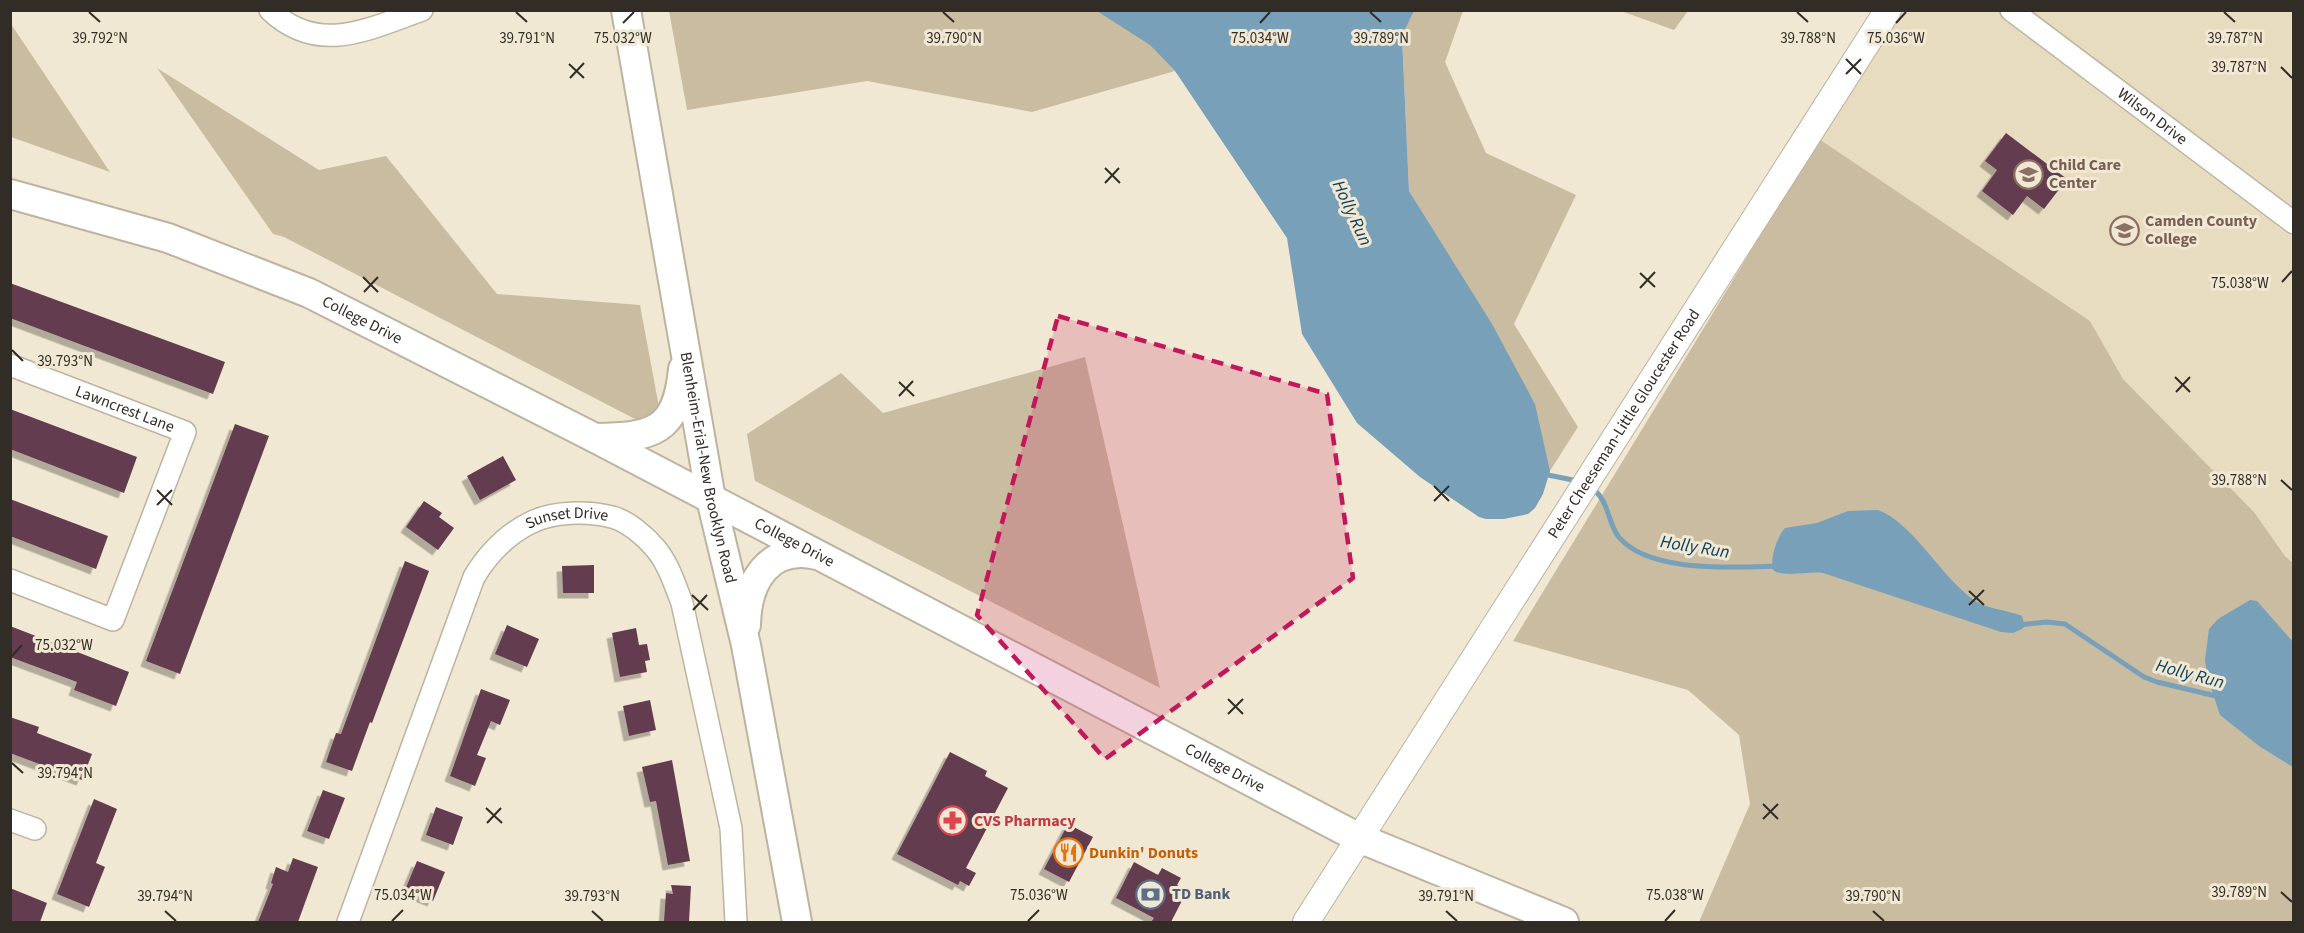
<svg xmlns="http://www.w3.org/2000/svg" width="2304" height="933" font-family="'Source Sans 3',sans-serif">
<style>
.built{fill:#e7dbc0}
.green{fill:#cabca0}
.water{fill:#78a0b9}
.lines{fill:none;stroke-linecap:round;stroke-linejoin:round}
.stream{stroke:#78a0b9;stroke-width:5}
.building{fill:#633e4f;filter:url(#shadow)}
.minor-casing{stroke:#bcb3a0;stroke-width:24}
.tertiary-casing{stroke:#bcb3a0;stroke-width:28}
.secondary-casing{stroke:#bcb3a0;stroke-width:32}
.minor{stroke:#fff;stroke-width:21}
.tertiary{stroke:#fff;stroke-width:26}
.secondary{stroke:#fff;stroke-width:28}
.marked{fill:#c2185b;fill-opacity:0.2;stroke:#c2185b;stroke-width:4.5;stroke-dasharray:12 8;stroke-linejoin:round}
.ticks{fill:none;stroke:#312d26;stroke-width:2}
.labels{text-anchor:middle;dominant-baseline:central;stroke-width:6;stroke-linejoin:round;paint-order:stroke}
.street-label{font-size:16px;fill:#312d26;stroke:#f1e8d3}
.education-label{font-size:16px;font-weight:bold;fill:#785e54;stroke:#f1e8d3;text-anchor:start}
.health-label{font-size:16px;font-weight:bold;fill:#be3a42;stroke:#f1e8d3;text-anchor:start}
.food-label{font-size:16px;font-weight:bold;fill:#c56008;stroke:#f1e8d3;text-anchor:start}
.service-label{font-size:16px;font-weight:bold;fill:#4e5e75;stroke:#f1e8d3;text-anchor:start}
.water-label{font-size:18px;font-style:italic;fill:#0d415b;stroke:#f1e8d3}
.ticks-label{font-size:15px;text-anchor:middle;fill:#312d26;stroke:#f1e8d3;stroke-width:6;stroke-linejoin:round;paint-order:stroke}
</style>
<defs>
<filter id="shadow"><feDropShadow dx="-5.5" dy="5.5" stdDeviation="0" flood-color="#0004"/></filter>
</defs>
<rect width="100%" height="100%" fill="#f1e8d3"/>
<!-- built -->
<path class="built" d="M 1902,11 L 2293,11 L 2293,563 L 2285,556 L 2254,512 L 2123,379 L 2090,321 L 1819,139 Z"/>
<!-- green -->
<path class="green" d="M 669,11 L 1119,11 L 1175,71 L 1032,112 L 867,81 L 687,110 Z
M 1414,11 L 1463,11 L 1445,62 L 1486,153 L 1576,195 L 1514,324 L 1578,427 L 1532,499 L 1535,404 L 1409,191 L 1402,35 Z
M 1621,11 L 1688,10 L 1688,11 L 1674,30 Z
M 10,24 L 11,24 L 110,172 L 11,137 Z
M 157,68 L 319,170 L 386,156 L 497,294 L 640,305 L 664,434 L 284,237 L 273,234 Z
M 1819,139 L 2090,321 L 2123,379 L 2254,512 L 2285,556 L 2293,563 L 2293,922 L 1699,922 L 1750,804 L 1739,735 L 1688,690 L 1513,641 Z
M 1085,357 L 1160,688 L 755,481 L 747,434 L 841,373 L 883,413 Z"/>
<!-- water -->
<path class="water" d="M 1097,11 L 1414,11 L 1402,36 L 1409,191 L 1492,324 L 1535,404 L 1550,471 L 1543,494 L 1535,508 L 1528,514 L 1504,519 L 1486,519 L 1479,517 L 1420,477 L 1357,423 L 1302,334 L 1287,238 L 1175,71 L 1150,45 Z
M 1878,510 C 1914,523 1943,581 1977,602 C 1991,610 2008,610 2022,616 L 2025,626 L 2022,629 L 2013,633 L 2001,632 L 1823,573 C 1809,571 1782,578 1773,570 C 1770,558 1777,537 1785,528 L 1817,523 L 1848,511 Z
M 2250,600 L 2257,601 L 2293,642 L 2293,767 L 2259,746 L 2220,715 L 2208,678 L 2205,660 L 2209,629 L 2218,619 Z"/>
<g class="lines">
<!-- stream -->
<path class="stream" d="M 1543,474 L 1578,481
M 1591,488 C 1609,499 1607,521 1618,536 C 1648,574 1735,567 1779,566
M 2018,625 L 2047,622 L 2065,624 L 2144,677 L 2157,682 L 2220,697"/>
</g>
<!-- building -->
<path class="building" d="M 2006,133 L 2067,179 L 2044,209 L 2027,196 L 2013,215 L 1982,191 L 1997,170 L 1985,161 Z
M 10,283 L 225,362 L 213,394 L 10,318 Z
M 10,409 L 137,457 L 124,493 L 10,449 Z
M 235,424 L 269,436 L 180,674 L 146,661 Z
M 503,456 L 516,480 L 480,500 L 467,476 Z
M 10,499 L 108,536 L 96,569 L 10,536 Z
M 424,501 L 442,513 L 439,517 L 454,528 L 438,550 L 406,527 Z
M 405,561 L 429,571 L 372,723 L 370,722 L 352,771 L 326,762 L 336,733 L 341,734 Z
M 594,565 L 594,593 L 563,593 L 562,566 Z
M 507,625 L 539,639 L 527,667 L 495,654 Z
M 10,626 L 129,672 L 116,706 L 74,690 L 77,682 L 10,657 Z
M 636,628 L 639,645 L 647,644 L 650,660 L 645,661 L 647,672 L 620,677 L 612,633 Z
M 481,689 L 510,700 L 500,725 L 491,721 L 477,755 L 486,758 L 475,786 L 450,776 Z
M 650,700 L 656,730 L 629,736 L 623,706 Z
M 10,717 L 39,727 L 37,733 L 92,754 L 82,780 L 10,753 Z
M 950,752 L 987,771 L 985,776 L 1008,788 L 966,868 L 976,873 L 969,886 L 960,881 L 958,885 L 897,854 Z
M 672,760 L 690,861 L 668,865 L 656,801 L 650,802 L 642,767 Z
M 323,790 L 345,798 L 329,839 L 307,831 Z
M 94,799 L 117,809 L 96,863 L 105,867 L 89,907 L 57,894 Z
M 436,807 L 463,817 L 453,845 L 426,835 Z
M 1068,824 L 1093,837 L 1069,882 L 1044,869 Z
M 293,858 L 318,867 L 298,922 L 258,922 L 273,884 L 271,883 L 276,867 L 288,872 Z
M 417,861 L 445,872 L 433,901 L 405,890 Z
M 1134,862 L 1158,875 L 1162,868 L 1181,878 L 1177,885 L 1187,891 L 1171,922 L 1151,922 L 1154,918 L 1116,898 Z
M 671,885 L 691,886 L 689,922 L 664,921 L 666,893 L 673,894 Z
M 10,888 L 47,903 L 40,922 L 10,922 Z"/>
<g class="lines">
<defs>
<g id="minor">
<path d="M 270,10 C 318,56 369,29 422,10"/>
<path id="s1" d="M 2011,10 L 2294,223"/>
<path id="s2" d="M 10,365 L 185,432 L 113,620 L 10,580"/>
<path d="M 10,820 L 35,829"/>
<path id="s3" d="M 348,922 L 474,577 C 488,554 506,535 530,523 C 553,511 588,511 612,517 C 628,521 646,537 656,549 C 669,565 675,585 682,603 L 731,828 L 736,922"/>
</g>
<g id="tertiary">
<path id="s4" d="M 1306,922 L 1888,10"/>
</g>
<g id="secondary">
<path id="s5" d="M 626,10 L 711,499 L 746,645 L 797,922"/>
<path id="s6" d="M 10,194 L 168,238 L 309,293 L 595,438 L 1359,838 L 1564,922"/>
<path d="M 595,438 C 652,437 677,433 683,369"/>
<path d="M 746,625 C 747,581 769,544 817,555"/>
</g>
</defs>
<!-- minor casing -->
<use href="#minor" class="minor-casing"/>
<!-- tertiary casing -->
<use href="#tertiary" class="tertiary-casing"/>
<!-- secondary casing -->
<use href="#secondary" class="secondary-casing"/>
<!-- minor -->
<use href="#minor" class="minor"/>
<!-- tertiary -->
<use href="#tertiary" class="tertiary"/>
<!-- secondary -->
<use href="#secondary" class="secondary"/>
</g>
<!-- marked area -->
<path class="marked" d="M 1058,316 L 1327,394 L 1353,578 L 1105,759 L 977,615 Z"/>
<!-- ticks -->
<path class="ticks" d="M 89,12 L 100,22M 516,12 L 527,22M 943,12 L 954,22M 1370,12 L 1381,22M 1797,12 L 1808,22M 2224,12 L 2235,22M 623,23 L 634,12M 1260,23 L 1270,12M 1896,23 L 1906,12M 1846,59 L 1861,74M 569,64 L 584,78M 2281,67 L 2292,78M 1846,74 L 1861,59M 570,78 L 584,63M 1105,168 L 1120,183M 1105,183 L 1119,168M 1640,273 L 1655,287M 363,277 L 378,292M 2282,282 L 2292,271M 1640,288 L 1655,272M 364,292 L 378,277M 12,350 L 23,361M 2175,377 L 2190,392M 899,382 L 914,396M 2176,392 L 2190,377M 899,396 L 913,381M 2281,480 L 2292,490M 1434,486 L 1449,501M 157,490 L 172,505M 1434,501 L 1449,486M 157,505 L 172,490M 1969,591 L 1984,605M 692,595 L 708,610M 1969,605 L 1984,590M 693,610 L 707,595M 12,656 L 22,645M 1228,699 L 1243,714M 1228,714 L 1243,699M 12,763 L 23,773M 1763,804 L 1778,819M 486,808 L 502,823M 1763,819 L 1778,804M 487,823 L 501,808M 2281,892 L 2292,902M 165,911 L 176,921M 592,911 L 603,921M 1446,911 L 1457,921M 1873,911 L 1884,921M 392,921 L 403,910M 1028,921 L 1039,910M 1665,921 L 1675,910"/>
<!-- icons -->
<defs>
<symbol id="university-ring" viewBox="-11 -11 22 22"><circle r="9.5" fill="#f1e8d3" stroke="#8d6e63" stroke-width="1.5"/><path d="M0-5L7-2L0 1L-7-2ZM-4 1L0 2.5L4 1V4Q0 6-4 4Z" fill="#8d6e63"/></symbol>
<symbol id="pharmacy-ring" viewBox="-11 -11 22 22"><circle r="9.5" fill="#f1e8d3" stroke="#e0444e" stroke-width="1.5"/><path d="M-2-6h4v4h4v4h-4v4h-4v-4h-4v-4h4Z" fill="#e0444e"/></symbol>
<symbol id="restaurant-ring" viewBox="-11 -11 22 22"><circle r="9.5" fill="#f1e8d3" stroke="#e8710a" stroke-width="1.5"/><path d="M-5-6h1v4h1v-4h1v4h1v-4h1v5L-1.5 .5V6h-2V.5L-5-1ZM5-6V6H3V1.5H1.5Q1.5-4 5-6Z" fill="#e8710a"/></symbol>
<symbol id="bank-ring" viewBox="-11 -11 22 22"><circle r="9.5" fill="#f1e8d3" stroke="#5c6f8a" stroke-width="1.5"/><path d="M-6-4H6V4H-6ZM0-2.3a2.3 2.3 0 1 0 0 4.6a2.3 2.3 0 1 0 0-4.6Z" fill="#5c6f8a"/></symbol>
</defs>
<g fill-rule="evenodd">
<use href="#university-ring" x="2012" y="158" width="33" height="33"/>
<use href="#university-ring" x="2108" y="214" width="33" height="33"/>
<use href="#pharmacy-ring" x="936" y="804" width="33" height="33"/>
<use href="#restaurant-ring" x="1052" y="836" width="33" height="33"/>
<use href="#bank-ring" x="1134" y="878" width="33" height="33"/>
</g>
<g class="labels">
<!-- street labels -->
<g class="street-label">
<text stroke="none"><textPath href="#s1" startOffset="177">Wilson Drive</textPath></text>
<text stroke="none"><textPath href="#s6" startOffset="375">College Drive</textPath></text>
<text stroke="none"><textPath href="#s2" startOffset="123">Lawncrest Lane</textPath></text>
<text stroke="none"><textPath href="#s4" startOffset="591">Peter Cheeseman-Little Gloucester Road</textPath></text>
<text stroke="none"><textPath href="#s5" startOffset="465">Blenheim-Erial-New Brooklyn Road</textPath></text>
<text stroke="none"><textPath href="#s3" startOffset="484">Sunset Drive</textPath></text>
<text stroke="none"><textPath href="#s6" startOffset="861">College Drive</textPath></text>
<text stroke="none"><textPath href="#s6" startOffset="1347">College Drive</textPath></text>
</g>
<!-- education labels -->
<g class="education-label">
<text x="2049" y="165">Child Care<tspan x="2049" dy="18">Center</tspan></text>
<text x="2145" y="221">Camden County<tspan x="2145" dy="18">College</tspan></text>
</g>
<!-- health labels -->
<g class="health-label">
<text x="974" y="821">CVS Pharmacy</text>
</g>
<!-- food labels -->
<g class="food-label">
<text x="1089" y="853">Dunkin' Donuts</text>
</g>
<!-- service labels -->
<g class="service-label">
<text x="1172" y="894">TD Bank</text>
</g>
<!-- water labels -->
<g class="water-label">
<text transform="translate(1352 213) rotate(65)">Holly Run</text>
<text transform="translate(1695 547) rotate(9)">Holly Run</text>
<text transform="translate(2190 674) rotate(15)">Holly Run</text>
</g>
</g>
<g class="ticks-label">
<text x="2235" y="43">39.787°N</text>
<text x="100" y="43">39.792°N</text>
<text x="527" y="43">39.791°N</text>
<text x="954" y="43">39.790°N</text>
<text x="1381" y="43">39.789°N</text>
<text x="1808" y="43">39.788°N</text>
<text x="623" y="43">75.032°W</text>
<text x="1260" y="43">75.034°W</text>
<text x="1896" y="43">75.036°W</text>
<text x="2239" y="72">39.787°N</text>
<text x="2240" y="288">75.038°W</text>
<text x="65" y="366">39.793°N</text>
<text x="2239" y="485">39.788°N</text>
<text x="64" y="650">75.032°W</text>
<text x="65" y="778">39.794°N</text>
<text x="2239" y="897">39.789°N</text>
<text x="403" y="900">75.034°W</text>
<text x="1039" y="900">75.036°W</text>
<text x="1675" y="900">75.038°W</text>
<text x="165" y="901">39.794°N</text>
<text x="592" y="901">39.793°N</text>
<text x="1446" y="901">39.791°N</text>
<text x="1873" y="901">39.790°N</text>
</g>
<!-- border -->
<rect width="2304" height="933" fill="none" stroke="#312d26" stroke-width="24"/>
</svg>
